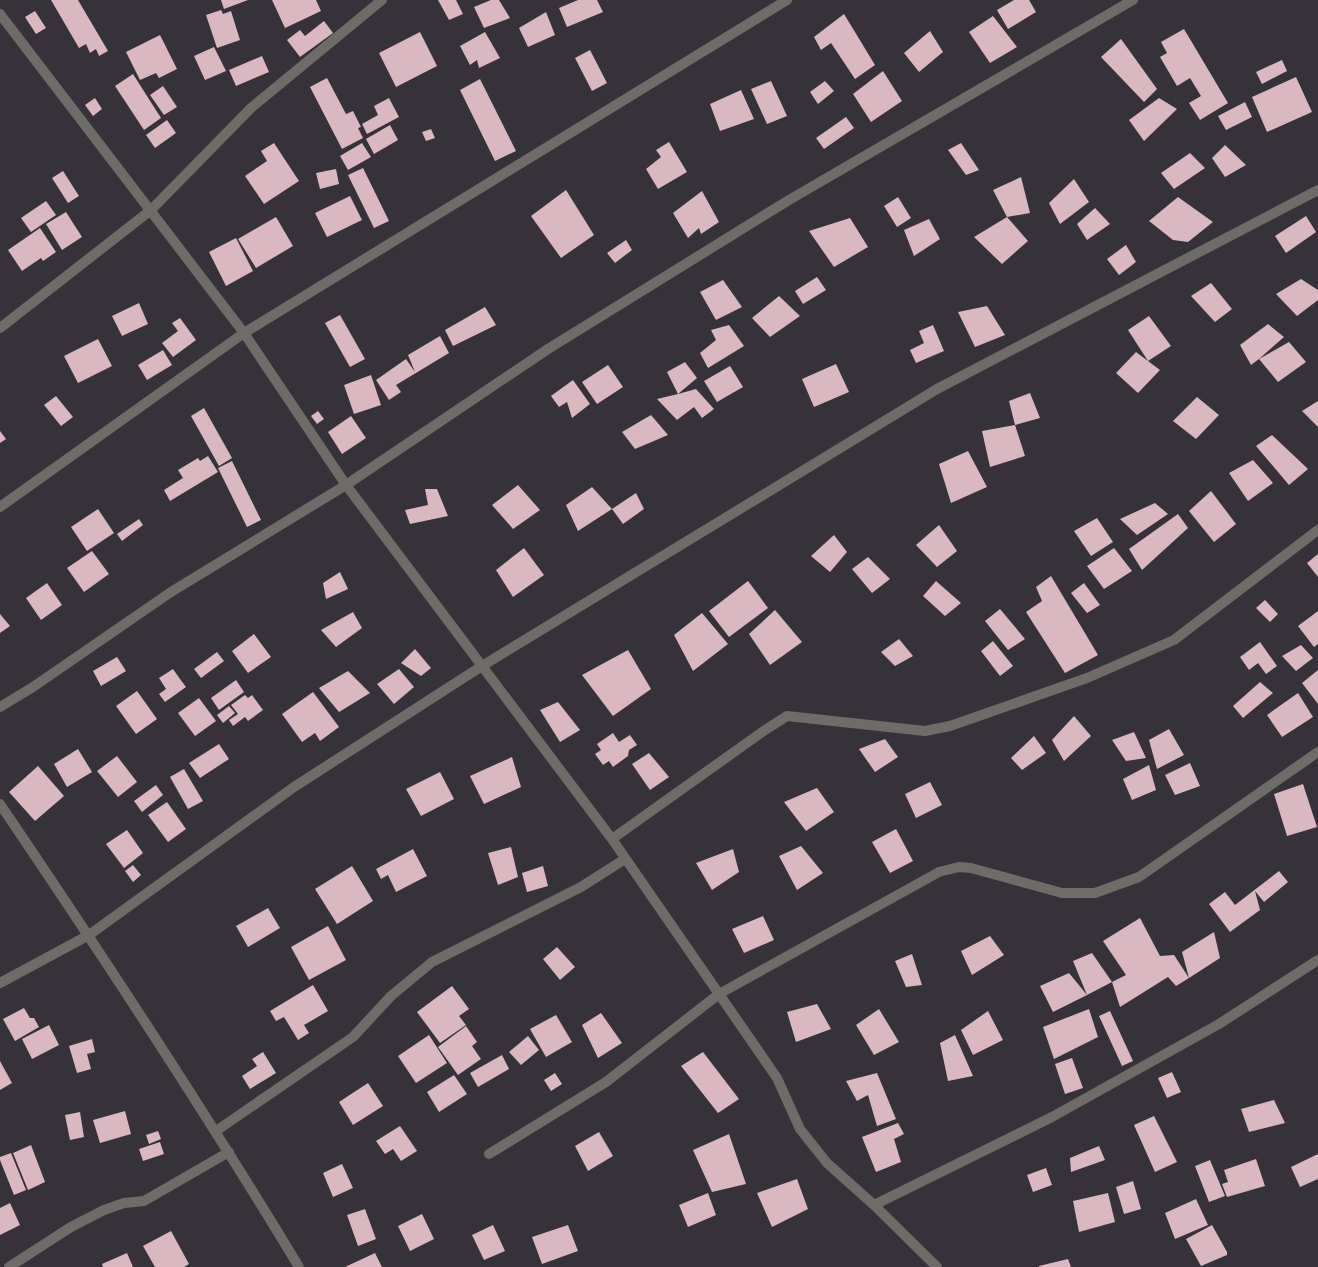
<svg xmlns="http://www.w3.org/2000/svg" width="1318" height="1267" font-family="Helvetica,sans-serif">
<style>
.building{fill:#d9b8c2}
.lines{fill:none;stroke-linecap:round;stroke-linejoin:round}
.minor{stroke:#6e6c68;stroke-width:10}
</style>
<rect width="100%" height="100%" fill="#35323a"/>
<!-- building -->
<path class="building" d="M 51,0 L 78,0 L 108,51 L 99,56 L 96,49 L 90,53 L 86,44 L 79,48 Z
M 221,0 L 248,0 L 224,9 Z
M 272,0 L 316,0 L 321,11 L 285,28 Z
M 438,0 L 456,0 L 463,14 L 449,20 Z
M 491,0 L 499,0 L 510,18 L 484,28 L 474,7 Z
M 578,0 L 597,0 L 603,12 L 567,27 L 559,8 Z
M 1014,0 L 1029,0 L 1036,12 L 1008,29 L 997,10 Z
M 221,10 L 223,14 L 231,11 L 240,40 L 217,48 L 206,15 Z
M 35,11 L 46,28 L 36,34 L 25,17 Z
M 546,12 L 555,35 L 528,47 L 519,28 Z
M 844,14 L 875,65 L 855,79 L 831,43 L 821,50 L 814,37 Z
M 993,16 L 1017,47 L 990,63 L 969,32 Z
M 324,21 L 333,33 L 300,57 L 287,40 L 300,30 L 305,36 Z
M 1184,29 L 1228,103 L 1200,120 L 1189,103 L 1201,96 L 1190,78 L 1177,86 L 1160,57 L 1167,53 L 1161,42 Z
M 930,31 L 943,52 L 919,72 L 904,53 Z
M 420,32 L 437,66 L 396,87 L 379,53 Z
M 485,32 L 500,58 L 479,68 L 477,60 L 470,65 L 460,46 Z
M 160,35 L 177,69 L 159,78 L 156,73 L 140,80 L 126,52 Z
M 1121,39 L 1157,89 L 1144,102 L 1101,57 Z
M 214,47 L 226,71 L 205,80 L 194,56 Z
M 590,50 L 607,83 L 592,91 L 575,58 Z
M 262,56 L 269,72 L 236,86 L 229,70 Z
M 1282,60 L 1287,71 L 1262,84 L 1256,72 Z
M 883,71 L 902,101 L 871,122 L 853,94 Z
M 133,74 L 161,118 L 144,130 L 115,86 Z
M 1296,77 L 1312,112 L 1267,132 L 1252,97 Z
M 327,78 L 346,114 L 353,111 L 361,127 L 358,128 L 363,138 L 342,149 L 310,87 Z
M 480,79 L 516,151 L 495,161 L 460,90 Z
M 771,81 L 787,116 L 767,124 L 751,89 Z
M 825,81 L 834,91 L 818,104 L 810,92 Z
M 163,86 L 177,107 L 164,115 L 150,95 Z
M 741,90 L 754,119 L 720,131 L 710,104 Z
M 95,98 L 102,109 L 93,116 L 85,105 Z
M 389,98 L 399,117 L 367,134 L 362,124 L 378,115 L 374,106 Z
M 1159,98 L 1177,109 L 1144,141 L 1129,120 Z
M 1245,102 L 1252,117 L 1226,130 L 1218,116 Z
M 846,117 L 854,128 L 824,149 L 816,138 Z
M 167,120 L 176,133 L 155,148 L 146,135 Z
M 390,125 L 398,140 L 374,154 L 366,139 Z
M 431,129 L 435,138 L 426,141 L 422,132 Z
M 669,142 L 687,172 L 658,189 L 646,169 L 661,157 L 656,150 Z
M 274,143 L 299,181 L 264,204 L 245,176 L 267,161 L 261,151 Z
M 362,143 L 371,157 L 348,170 L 340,156 Z
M 961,143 L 979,170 L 966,175 L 948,150 Z
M 1225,145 L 1246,165 L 1225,177 L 1212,158 Z
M 1190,153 L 1205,168 L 1174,189 L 1161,173 Z
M 363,168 L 389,221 L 374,228 L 348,175 Z
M 336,169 L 339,184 L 320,189 L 316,173 Z
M 63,171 L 79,196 L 68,203 L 52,178 Z
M 1021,177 L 1030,213 L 1007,217 L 993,190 Z
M 1074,179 L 1089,202 L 1060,224 L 1049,203 Z
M 566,190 L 594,235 L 561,258 L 531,216 Z
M 702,191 L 719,222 L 701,234 L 699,228 L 688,238 L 673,213 Z
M 350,196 L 362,220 L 327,237 L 315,213 Z
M 898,197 L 911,218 L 897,227 L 884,206 Z
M 1178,197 L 1213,222 L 1188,242 L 1173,240 L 1149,221 Z
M 46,201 L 56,215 L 31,232 L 21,218 Z
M 1095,208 L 1110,224 L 1087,240 L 1077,224 Z
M 66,212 L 82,237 L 62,250 L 46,224 Z
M 1306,216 L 1316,232 L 1286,253 L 1275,236 Z
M 276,217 L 293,246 L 256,268 L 238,239 Z
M 1007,217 L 1028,241 L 1002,264 L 974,237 Z
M 850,218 L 868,247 L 834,267 L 809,231 Z
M 929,219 L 940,239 L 914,256 L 904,230 Z
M 40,228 L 56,252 L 43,261 L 41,258 L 22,271 L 8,250 Z
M 236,238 L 253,271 L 226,286 L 209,252 Z
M 626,240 L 632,250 L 615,263 L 607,253 Z
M 1126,245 L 1136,262 L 1119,275 L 1107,259 Z
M 817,277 L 826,290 L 803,304 L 795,291 Z
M 1301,279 L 1318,290 L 1318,300 L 1297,316 L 1276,294 Z
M 723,280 L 742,307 L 716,320 L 700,292 Z
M 1211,283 L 1232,309 L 1215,322 L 1191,296 Z
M 779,296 L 800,316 L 770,337 L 752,318 Z
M 139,303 L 148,324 L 122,336 L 112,316 Z
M 987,306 L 1005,335 L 975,347 L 958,312 Z
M 485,307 L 496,325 L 453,346 L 445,330 Z
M 340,315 L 365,359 L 350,367 L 325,323 Z
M 1149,316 L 1171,346 L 1148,361 L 1128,330 Z
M 180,318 L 196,340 L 173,357 L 162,343 L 178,331 L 172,323 Z
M 1268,324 L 1284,337 L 1259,359 L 1289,342 L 1306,362 L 1278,382 L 1259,359 L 1251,365 L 1240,345 Z
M 729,325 L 744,346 L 708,368 L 700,353 L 716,340 L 711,330 Z
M 933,325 L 944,351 L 916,363 L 910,350 L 924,343 L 919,331 Z
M 440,336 L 449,353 L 396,385 L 401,392 L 389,400 L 376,380 L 406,359 L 415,372 L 408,355 Z
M 98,339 L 112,366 L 78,383 L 64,356 Z
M 163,350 L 172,365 L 147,380 L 138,365 Z
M 1136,352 L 1160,370 L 1138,393 L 1116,373 Z
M 685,362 L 697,378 L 678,394 L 696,389 L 714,409 L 702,418 L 694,407 L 677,420 L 657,399 L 678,394 L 667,372 Z
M 836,364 L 849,392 L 814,407 L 802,379 Z
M 608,365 L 623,387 L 597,404 L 582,382 Z
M 730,366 L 743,387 L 717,402 L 704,381 Z
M 371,375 L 381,405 L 354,414 L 344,385 Z
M 573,380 L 590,404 L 572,418 L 567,402 L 559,407 L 551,396 Z
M 1030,393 L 1040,418 L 1015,425 L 1009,401 Z
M 56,396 L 73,417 L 61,426 L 44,405 Z
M 1197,397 L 1219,415 L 1196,439 L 1173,421 Z
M 1318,401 L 1318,427 L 1302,411 Z
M 204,408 L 232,458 L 219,466 L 191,416 Z
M 318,411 L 324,419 L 317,424 L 311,416 Z
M 651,415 L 668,435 L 635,449 L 622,432 Z
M 351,416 L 366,438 L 342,454 L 328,432 Z
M 1015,425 L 1025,456 L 990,467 L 982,431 Z
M 0,431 L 6,439 L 0,443 Z
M 1272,435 L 1308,469 L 1289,485 L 1256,446 Z
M 968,451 L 987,487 L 951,503 L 939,464 Z
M 208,456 L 218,472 L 170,501 L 164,490 L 183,478 L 178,470 L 198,458 L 200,461 Z
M 1253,460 L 1273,483 L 1248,501 L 1229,473 Z
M 232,461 L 261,520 L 247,527 L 218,468 Z
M 518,485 L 540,510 L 513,529 L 492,505 Z
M 592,487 L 612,509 L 578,531 L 566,505 Z
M 425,489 L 437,489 L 448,516 L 410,524 L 405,510 L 428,505 Z
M 1211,491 L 1236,524 L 1214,542 L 1189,511 Z
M 636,493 L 644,509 L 623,524 L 612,509 Z
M 1155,503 L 1168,514 L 1137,535 L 1120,519 Z
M 98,509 L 114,533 L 87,551 L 71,527 Z
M 1178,514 L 1188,528 L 1142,570 L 1129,549 Z
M 1097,518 L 1113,542 L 1091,556 L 1074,531 Z
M 139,519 L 143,525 L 122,541 L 117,534 Z
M 939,525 L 957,551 L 937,567 L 916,545 Z
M 834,535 L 847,552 L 830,572 L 811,556 Z
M 524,548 L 544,575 L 513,597 L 496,570 Z
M 1114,548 L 1132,571 L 1104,589 L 1087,566 Z
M 92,551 L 109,574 L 84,592 L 67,568 Z
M 1318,554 L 1318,577 L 1307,563 Z
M 868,557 L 890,579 L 872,593 L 852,569 Z
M 340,572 L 348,589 L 326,599 L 323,583 Z
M 1051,576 L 1098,655 L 1065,673 L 1026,612 L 1042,601 L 1036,587 Z
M 748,581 L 768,608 L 729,637 L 709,611 Z
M 936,581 L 961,603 L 945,616 L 923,596 Z
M 47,583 L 62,605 L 41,620 L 26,598 Z
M 1084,583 L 1100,605 L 1087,613 L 1071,593 Z
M 1265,600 L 1278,614 L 1270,622 L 1256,608 Z
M 1000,609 L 1025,639 L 1008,650 L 985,621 Z
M 775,610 L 802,642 L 770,665 L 749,634 Z
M 1318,611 L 1318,644 L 1314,647 L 1298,626 Z
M 353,612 L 362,628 L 336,647 L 321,630 Z
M 702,613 L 728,644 L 693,671 L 674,635 Z
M 0,614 L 10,626 L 0,633 Z
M 254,634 L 271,657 L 248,673 L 232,651 Z
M 899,639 L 913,656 L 895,666 L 881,652 Z
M 993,641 L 1013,666 L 1000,676 L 981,651 Z
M 1260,642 L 1277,666 L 1266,674 L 1258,663 L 1249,670 L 1240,657 Z
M 1301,645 L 1313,658 L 1296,671 L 1282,656 Z
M 415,649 L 431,668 L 421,676 L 401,663 Z
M 628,650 L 651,689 L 613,716 L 582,675 Z
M 217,652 L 224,661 L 201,678 L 194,669 Z
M 117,657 L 126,671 L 101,686 L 93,671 Z
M 173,669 L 180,679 L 169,687 L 180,679 L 186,687 L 165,702 L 159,694 L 166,689 L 159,678 Z
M 399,669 L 414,687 L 394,704 L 377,684 Z
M 1318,670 L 1318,704 L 1302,683 Z
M 348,671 L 370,693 L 339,712 L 319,688 Z
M 236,680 L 244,692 L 219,710 L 211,698 Z
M 1260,682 L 1273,693 L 1243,718 L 1233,706 Z
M 137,691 L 157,719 L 136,734 L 116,706 Z
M 313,692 L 339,727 L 320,741 L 315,733 L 302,742 L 282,714 Z
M 1298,693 L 1313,717 L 1282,737 L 1267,715 Z
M 245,695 L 248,698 L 252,695 L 263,710 L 248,721 L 245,717 L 233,726 L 229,720 L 238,714 L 231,705 Z
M 199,698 L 216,721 L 195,736 L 178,713 Z
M 558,702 L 580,730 L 560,742 L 540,710 Z
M 229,706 L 235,713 L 223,723 L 217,715 Z
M 1074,716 L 1091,736 L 1064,761 L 1052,740 Z
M 1169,729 L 1184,755 L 1157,769 L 1149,740 Z
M 1134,732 L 1146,758 L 1126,761 L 1112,740 Z
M 613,733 L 619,742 L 630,735 L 637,745 L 629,750 L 628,756 L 613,767 L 609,761 L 603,765 L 595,754 L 601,750 L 597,744 Z
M 1034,736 L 1046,753 L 1022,770 L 1011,758 Z
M 885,739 L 898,757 L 875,772 L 859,749 Z
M 219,744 L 229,759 L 200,778 L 189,763 Z
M 78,749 L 92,772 L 67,787 L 54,764 Z
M 649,753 L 669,777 L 650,790 L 632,764 Z
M 117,756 L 137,782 L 118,797 L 97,771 Z
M 512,757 L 521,787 L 484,804 L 470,776 Z
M 1190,763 L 1200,786 L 1175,795 L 1165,775 Z
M 1149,765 L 1156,790 L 1132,800 L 1123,779 Z
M 38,766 L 64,796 L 35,821 L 9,792 Z
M 184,769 L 203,801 L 188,809 L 170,777 Z
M 440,772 L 454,799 L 421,816 L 406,789 Z
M 930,782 L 942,805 L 916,818 L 905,794 Z
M 1303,784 L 1317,827 L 1287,836 L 1274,794 Z
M 156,785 L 163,795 L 142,812 L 134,801 Z
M 817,788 L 834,812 L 806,831 L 784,802 Z
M 167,802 L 186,829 L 168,842 L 148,815 Z
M 896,829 L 913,861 L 890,873 L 872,842 Z
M 127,830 L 143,853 L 124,868 L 106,844 Z
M 801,846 L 823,873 L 797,890 L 779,856 Z
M 511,847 L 518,877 L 498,885 L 488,853 Z
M 413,849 L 427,876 L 396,892 L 388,875 L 381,879 L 376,869 Z
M 733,849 L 739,872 L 712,890 L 696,863 Z
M 133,865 L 141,875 L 133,882 L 125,871 Z
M 352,866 L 373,901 L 337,924 L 315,889 Z
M 543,866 L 548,886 L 527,892 L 522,873 Z
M 1279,871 L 1288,882 L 1264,902 L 1255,891 L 1260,910 L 1230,932 L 1209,904 L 1225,892 L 1235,905 Z
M 268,908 L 280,928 L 248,947 L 236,926 Z
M 763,916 L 774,940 L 744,953 L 732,929 Z
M 1140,918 L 1160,956 L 1174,955 L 1189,978 L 1182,952 L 1214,932 L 1220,958 L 1189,978 L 1176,986 L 1168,977 L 1120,1007 L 1112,982 L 1126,975 L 1103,941 Z
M 328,926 L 346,960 L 309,980 L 291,947 Z
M 990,936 L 1004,955 L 972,975 L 961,951 Z
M 557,947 L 575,967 L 560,980 L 543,959 Z
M 1092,953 L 1112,982 L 1087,995 L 1073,961 Z
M 912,954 L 922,985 L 906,987 L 895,961 Z
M 1069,973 L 1087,995 L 1053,1012 L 1040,986 Z
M 313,985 L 328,1011 L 304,1025 L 309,1033 L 298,1040 L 284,1017 L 276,1021 L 270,1011 Z
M 452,986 L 469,1009 L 459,1016 L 466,1025 L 440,1043 L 417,1012 Z
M 817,1004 L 831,1029 L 796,1042 L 787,1012 Z
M 24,1008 L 30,1018 L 34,1018 L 39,1027 L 15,1041 L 3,1019 Z
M 879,1009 L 899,1042 L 874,1055 L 856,1025 Z
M 1089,1009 L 1098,1037 L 1054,1059 L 1043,1027 Z
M 988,1011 L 1003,1040 L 973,1055 L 961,1030 Z
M 1110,1011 L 1133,1061 L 1122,1066 L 1099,1016 Z
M 601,1013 L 622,1043 L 598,1058 L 582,1025 Z
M 556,1015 L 572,1042 L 546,1057 L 530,1029 Z
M 49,1025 L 59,1045 L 32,1059 L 22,1039 Z
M 466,1026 L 477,1042 L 472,1046 L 481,1059 L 458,1075 L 438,1047 Z
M 429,1035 L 447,1063 L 416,1083 L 398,1056 Z
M 955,1035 L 973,1076 L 948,1081 L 940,1043 Z
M 528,1036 L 539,1050 L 521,1065 L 509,1052 Z
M 92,1039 L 95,1052 L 87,1054 L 91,1069 L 77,1073 L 69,1046 Z
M 263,1052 L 276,1073 L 250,1089 L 242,1076 L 257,1066 L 252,1059 Z
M 703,1052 L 739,1099 L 718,1113 L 681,1066 Z
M 502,1055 L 509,1069 L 478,1087 L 470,1073 Z
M 1072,1058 L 1083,1088 L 1065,1094 L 1055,1064 Z
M 0,1061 L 12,1083 L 0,1090 Z
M 1172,1072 L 1181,1092 L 1167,1098 L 1158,1078 Z
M 555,1073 L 562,1084 L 551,1091 L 544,1080 Z
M 877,1073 L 896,1119 L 877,1126 L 868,1095 L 857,1101 L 846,1081 Z
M 454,1075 L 467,1094 L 439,1112 L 427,1092 Z
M 368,1083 L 383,1106 L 353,1125 L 339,1102 Z
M 1274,1100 L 1285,1123 L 1249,1132 L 1241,1109 Z
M 125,1111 L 131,1134 L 100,1143 L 93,1120 Z
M 80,1112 L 84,1137 L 70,1140 L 65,1115 Z
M 1154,1116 L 1177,1162 L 1155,1172 L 1134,1125 Z
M 898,1123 L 904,1134 L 894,1139 L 901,1162 L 876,1172 L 862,1137 Z
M 400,1126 L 417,1151 L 401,1161 L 393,1149 L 385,1154 L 376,1141 Z
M 158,1131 L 161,1139 L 149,1144 L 146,1135 Z
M 599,1132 L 613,1156 L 588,1171 L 575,1146 Z
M 729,1134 L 746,1184 L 712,1192 L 693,1150 Z
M 160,1142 L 164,1154 L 143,1161 L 139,1149 Z
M 31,1145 L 45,1182 L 28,1190 L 13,1153 Z
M 1099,1146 L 1105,1160 L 1071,1172 L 1070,1158 Z
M 11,1153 L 26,1190 L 14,1195 L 0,1160 L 0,1157 Z
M 1318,1154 L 1318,1179 L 1300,1187 L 1291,1167 Z
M 1256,1159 L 1265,1186 L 1227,1197 L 1222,1184 L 1228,1182 L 1224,1170 Z
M 1210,1160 L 1225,1196 L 1209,1202 L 1195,1166 Z
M 342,1164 L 353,1188 L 333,1197 L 323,1173 Z
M 1046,1168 L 1052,1185 L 1033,1192 L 1027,1175 Z
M 797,1179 L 808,1209 L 772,1227 L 757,1193 Z
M 1133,1181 L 1141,1209 L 1124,1214 L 1116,1187 Z
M 708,1193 L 716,1215 L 688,1227 L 679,1205 Z
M 1108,1193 L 1115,1222 L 1079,1232 L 1073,1201 Z
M 1196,1199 L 1208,1225 L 1175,1239 L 1165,1213 Z
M 10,1203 L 20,1225 L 0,1235 L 0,1208 Z
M 365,1209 L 376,1239 L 358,1246 L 347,1215 Z
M 422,1214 L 434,1239 L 410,1251 L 398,1226 Z
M 493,1225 L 505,1251 L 484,1260 L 472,1235 Z
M 568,1225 L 578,1251 L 542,1264 L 532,1237 Z
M 1212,1225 L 1227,1252 L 1227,1255 L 1201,1266 L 1186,1239 Z
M 171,1231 L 189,1264 L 184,1267 L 155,1267 L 143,1246 Z
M 127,1253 L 133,1267 L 103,1267 L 102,1264 Z
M 375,1253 L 382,1267 L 345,1267 Z
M 1068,1259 L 1071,1267 L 1039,1267 L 1039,1266 Z"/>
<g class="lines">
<!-- minor -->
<path class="minor" d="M 0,14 L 244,333 L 346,485 L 612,839 L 777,1078 L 800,1129 L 827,1163 L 874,1205 L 937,1267
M 0,328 L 151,210 L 251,108 L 382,0
M 0,507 L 244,333 L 787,0
M 0,707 L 33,687 L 171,592 L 346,485 L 548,349 L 789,200 L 1133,0
M 0,804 C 103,956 204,1110 299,1267
M 612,839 L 765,730 L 787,716 L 925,731 L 950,726 L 1087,678 L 1174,640 L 1318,530
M 0,983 L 89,935 L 294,787 L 482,666 L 937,389 L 1318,190
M 216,1131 L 353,1037 L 391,996 L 432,962 L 581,887 L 625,859
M 489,1154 L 606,1082 L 719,994 L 939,872 L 959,867 L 971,868 L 1062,893 L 1095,893 L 1139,877 L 1318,752
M 874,1205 L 1052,1117 L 1219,1024 L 1318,960
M 9,1267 L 71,1227 L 104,1210 L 124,1203 L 144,1201 L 229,1152"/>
</g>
</svg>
